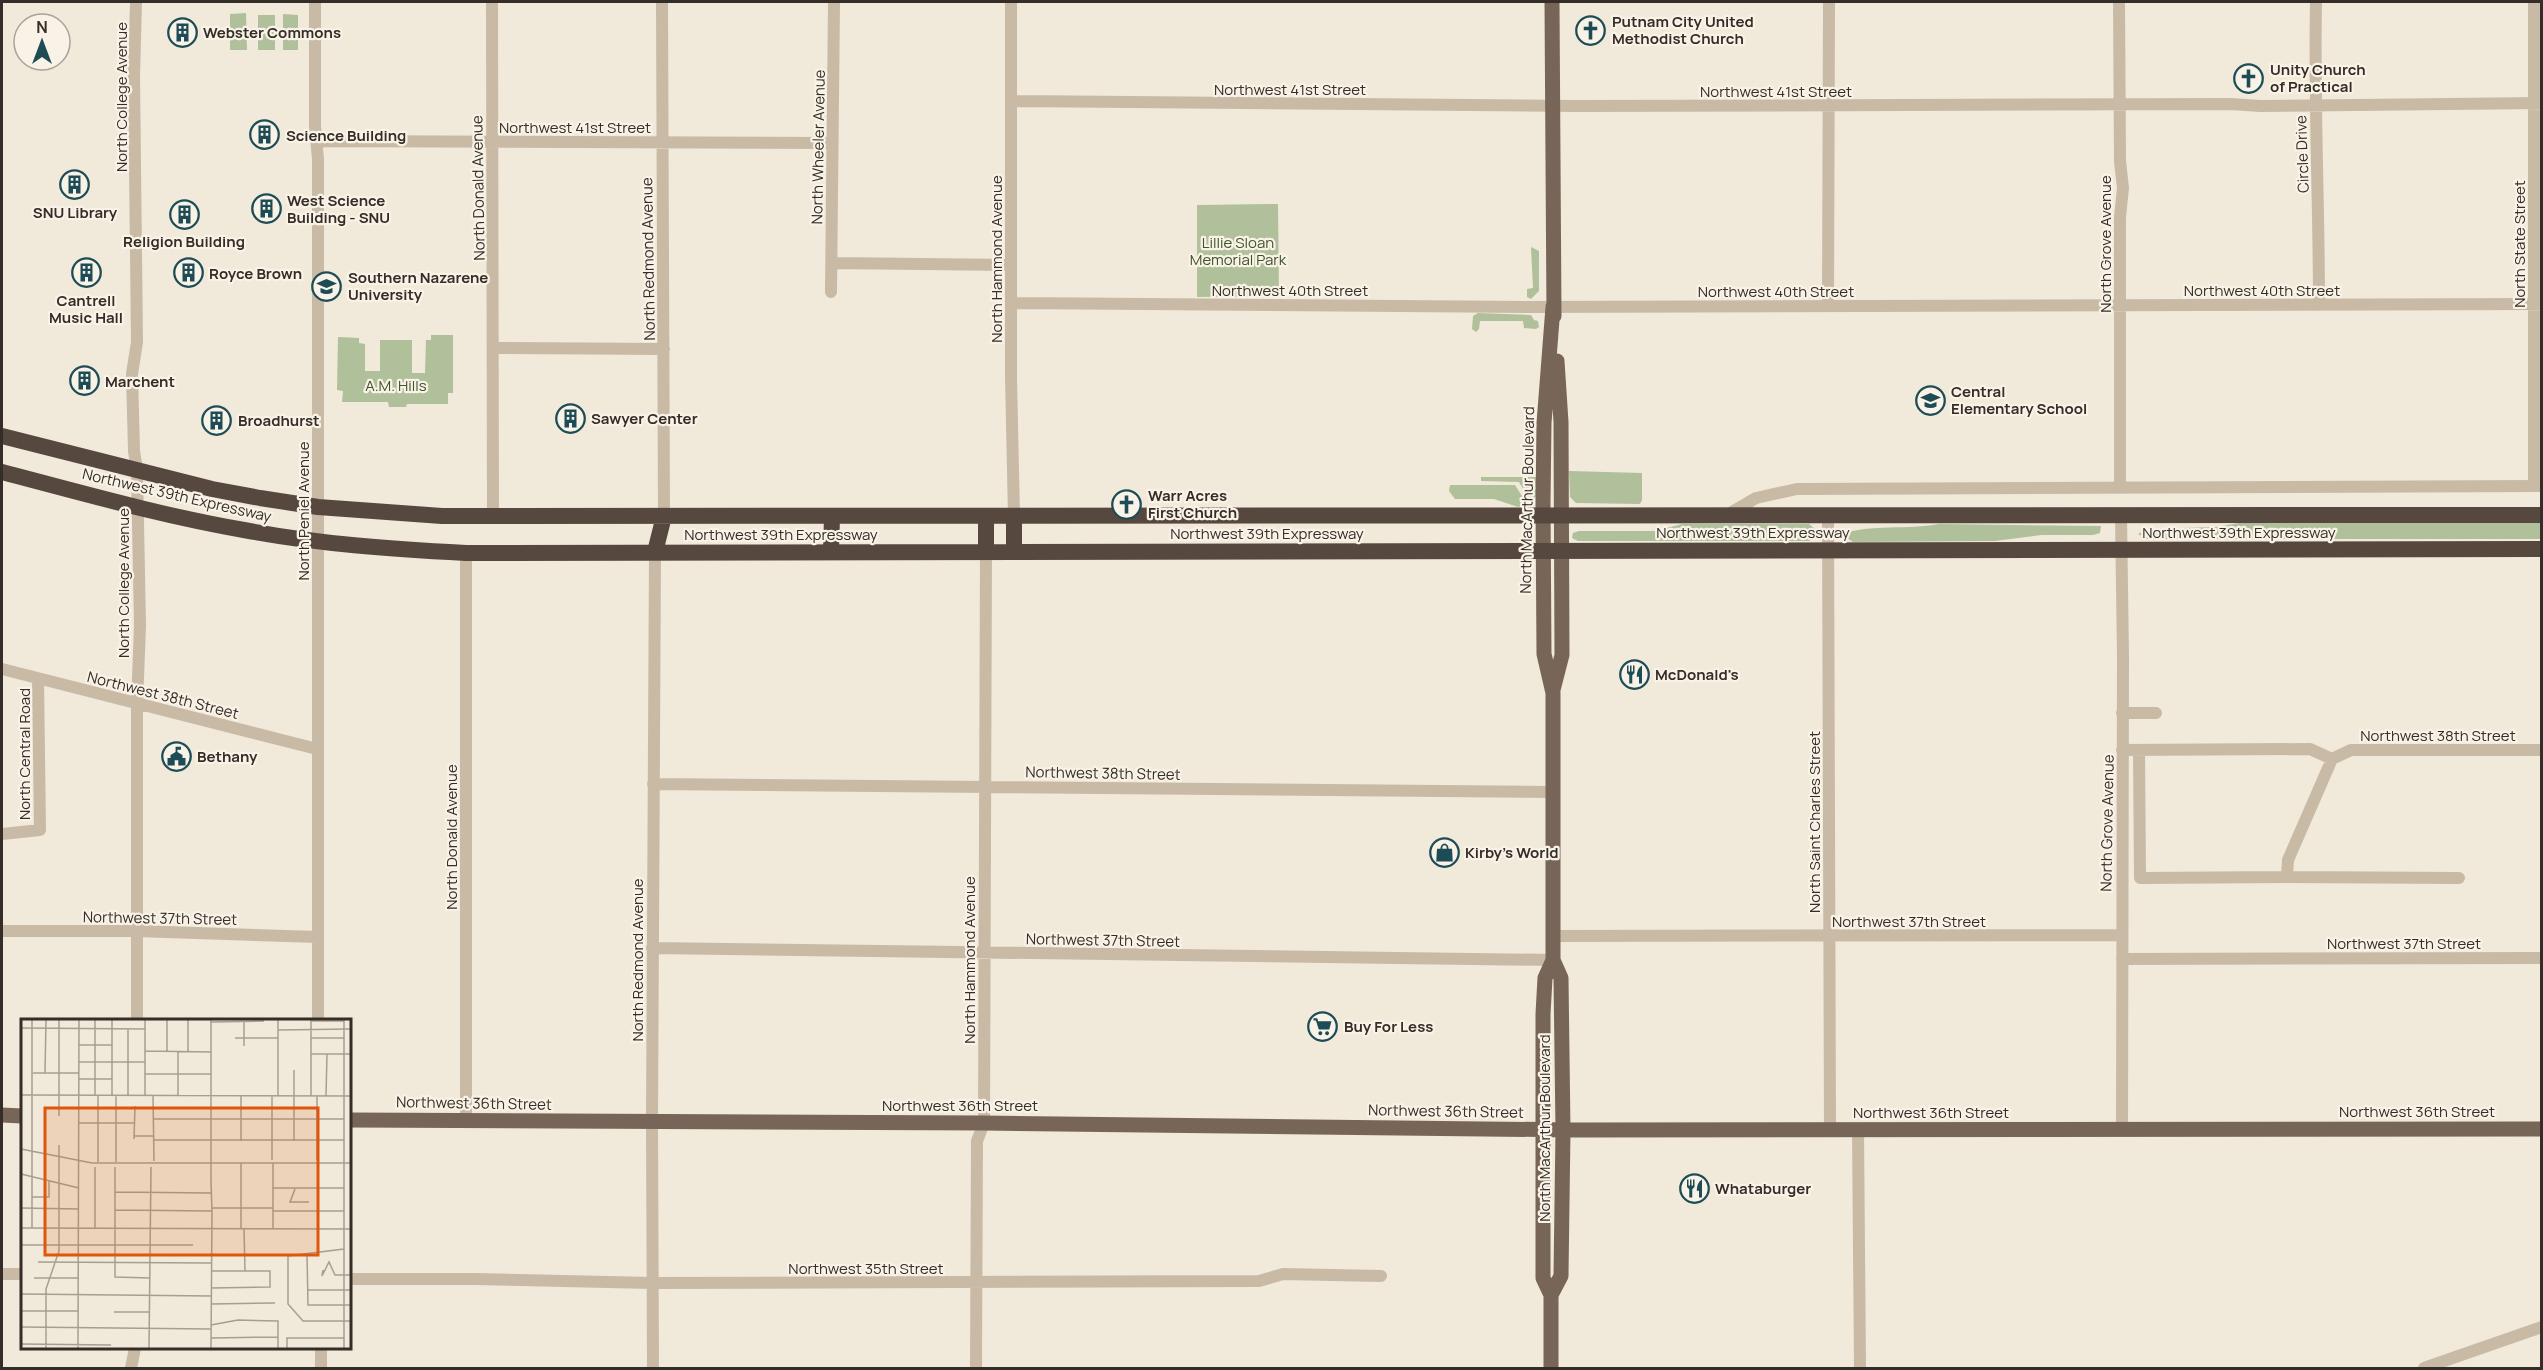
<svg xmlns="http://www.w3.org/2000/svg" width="2543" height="1370" font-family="Manrope,sans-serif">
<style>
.green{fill:#afc09a}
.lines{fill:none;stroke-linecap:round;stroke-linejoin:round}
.minor{stroke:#c9baa6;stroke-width:12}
.major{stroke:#776658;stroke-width:15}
.highway{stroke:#56483e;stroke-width:16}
.labels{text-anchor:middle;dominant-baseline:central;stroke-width:4.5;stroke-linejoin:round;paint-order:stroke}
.poi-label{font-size:15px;font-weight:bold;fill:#352d27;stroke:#f9f2e6;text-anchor:start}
.street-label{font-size:15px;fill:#352d27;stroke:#f9f2e6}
.park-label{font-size:15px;fill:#40532b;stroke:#f9f2e6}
.inset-road{fill:none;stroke:#a69e92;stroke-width:1.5}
.view{fill:#df570d;fill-opacity:0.15;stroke:#df570d;stroke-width:3}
.inset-edge{fill:none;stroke:#352d27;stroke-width:3}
</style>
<rect width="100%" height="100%" fill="#f1e9da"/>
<!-- green -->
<path class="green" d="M 246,13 L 247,50 L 230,50 L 230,14 Z
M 283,14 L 298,15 L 298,50 L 283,50 Z
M 258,15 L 275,15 L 275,50 L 258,50 Z
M 1278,204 L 1279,296 L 1197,297 L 1197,205 Z
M 1531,247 L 1539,251 L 1539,291 L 1531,299 L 1527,297 L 1527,289 L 1533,288 Z
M 1478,313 L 1531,315 L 1534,320 L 1538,321 L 1539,327 L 1536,329 L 1524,328 L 1523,321 L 1480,321 L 1479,329 L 1476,332 L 1472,329 L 1473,316 Z
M 431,335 L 453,335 L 453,393 L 448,393 L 448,404 L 407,404 L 406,407 L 389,407 L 388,402 L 342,402 L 343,391 L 337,390 L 338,337 L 359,338 L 359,343 L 365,344 L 365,371 L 380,371 L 380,340 L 412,340 L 412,373 L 425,373 L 426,340 L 431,340 Z
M 1569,471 L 1642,473 L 1642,500 L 1640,504 L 1576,503 L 1570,497 Z
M 1481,477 L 1538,477 L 1538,494 L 1531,502 L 1519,482 L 1481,481 Z
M 1450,485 L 1515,485 L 1527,504 L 1518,507 L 1494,499 L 1455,499 L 1449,491 Z
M 2239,523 L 2542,523 L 2541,539 L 2147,539 L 2138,534 L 2148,529 L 2216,527 Z
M 1682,524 L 1809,524 L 1815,529 L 1814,536 L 1809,541 L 1578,541 L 1572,538 L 1573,533 L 1579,531 L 1655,531 Z
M 1939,524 L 2101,526 L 2100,533 L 2093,535 L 2041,535 L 1995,541 L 1853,542 L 1841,534 C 1871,524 1907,530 1939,524 Z"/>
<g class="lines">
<!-- minor -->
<path class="minor" d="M 136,2 L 134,76 L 137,342 L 132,374 L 134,451 L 137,470 L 140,626 L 137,704 L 137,1020
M 315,2 L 315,126 L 318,159 L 318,1020
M 492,2 L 493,517
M 662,2 L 664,516
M 1011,2 L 1011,378 L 1014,516
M 2119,2 L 2120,161 L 2123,188 L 2120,217 L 2120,487
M 2316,2 C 2314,103 2319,204 2319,305
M 1011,101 L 1577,106 L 2231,104 L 2260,106 L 2542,103
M 317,141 L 832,143
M 833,263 L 1011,265
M 831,292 L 834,2
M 1011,303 L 1529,307 L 2542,304
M 1828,306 L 1829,2
M 494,348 L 664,349
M 2534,486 L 2534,2
M 1828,514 L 1830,1130
M 1727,515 L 1756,498 L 1797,489 L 2542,486
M 2121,517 L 2123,657 L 2122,1130
M 466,553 L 466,1121
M 2,669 L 317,749
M 2122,713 L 2156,713
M 2122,750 L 2310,749 L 2332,759 L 2351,750 L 2542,750
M 2139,750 L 2140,878 L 2287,877
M 2332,759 L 2288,860 L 2287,877 L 2459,878
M 653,784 L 1553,792
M 2,834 L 40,830 L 38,679
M 2,931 L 136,931 L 318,937
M 1553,936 L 2121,935
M 652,948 L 1553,960
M 2122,959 L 2542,958
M 1858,1130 L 1860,1368
M 2,1274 L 22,1274
M 350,1279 L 475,1279 L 652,1283 L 1259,1281 L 1283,1274 L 1381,1276
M 131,1368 L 135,1348
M 321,1368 L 321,1348
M 653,1368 L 652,1122 L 655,552
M 976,1368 L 977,1141 L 984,1123 L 986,551
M 2424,1368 L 2542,1327"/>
<!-- major -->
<path class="major" d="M 1552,2 L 1554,316
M 1553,690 L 1562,655 L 1561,422 L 1557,361
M 2,1115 L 22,1116
M 350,1120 L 984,1123 L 1577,1130 L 2542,1129
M 1551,1295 L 1561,1276 L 1563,1130 L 1561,978 L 1553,960 L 1553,693 L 1544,654 L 1543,502 L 1544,423 L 1553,307
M 1551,1368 L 1551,1295 L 1543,1278 L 1543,1014 L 1545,978 L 1553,960"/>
<!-- highway -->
<path class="highway" d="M 2,436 L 212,489 L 260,498 L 318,507 L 442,516 L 2542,515
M 2,472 C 82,493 163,516 244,530 C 318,544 391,549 466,553 L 2542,549
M 831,551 L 832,517
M 986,551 L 986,516
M 1014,551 L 1014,516
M 655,552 L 664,516"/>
</g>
<!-- icons -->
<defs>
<symbol id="church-ring" viewBox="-11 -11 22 22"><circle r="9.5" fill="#f9f2e6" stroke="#1d4c56" stroke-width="1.5"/><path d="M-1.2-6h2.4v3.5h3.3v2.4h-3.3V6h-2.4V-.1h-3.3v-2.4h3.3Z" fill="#1d4c56"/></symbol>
<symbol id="building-ring" viewBox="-11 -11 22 22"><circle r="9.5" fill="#f9f2e6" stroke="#1d4c56" stroke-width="1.5"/><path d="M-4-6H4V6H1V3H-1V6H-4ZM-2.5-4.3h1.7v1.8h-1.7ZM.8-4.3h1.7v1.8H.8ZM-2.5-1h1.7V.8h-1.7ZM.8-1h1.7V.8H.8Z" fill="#1d4c56"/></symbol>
<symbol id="university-ring" viewBox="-11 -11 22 22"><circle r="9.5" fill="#f9f2e6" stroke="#1d4c56" stroke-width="1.5"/><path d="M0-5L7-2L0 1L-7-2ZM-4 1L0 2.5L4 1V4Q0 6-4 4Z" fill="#1d4c56"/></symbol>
<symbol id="school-ring" viewBox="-11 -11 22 22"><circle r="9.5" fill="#f9f2e6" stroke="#1d4c56" stroke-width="1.5"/><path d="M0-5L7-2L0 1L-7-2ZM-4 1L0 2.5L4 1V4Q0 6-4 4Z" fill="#1d4c56"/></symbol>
<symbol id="restaurant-ring" viewBox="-11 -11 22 22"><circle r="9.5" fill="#f9f2e6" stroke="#1d4c56" stroke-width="1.5"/><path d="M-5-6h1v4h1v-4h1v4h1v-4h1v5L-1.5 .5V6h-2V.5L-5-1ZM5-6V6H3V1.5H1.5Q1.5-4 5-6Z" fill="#1d4c56"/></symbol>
<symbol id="civic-ring" viewBox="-11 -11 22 22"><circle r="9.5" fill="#f9f2e6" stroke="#1d4c56" stroke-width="1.5"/><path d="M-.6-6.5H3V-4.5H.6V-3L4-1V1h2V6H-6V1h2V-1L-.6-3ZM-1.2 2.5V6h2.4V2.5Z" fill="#1d4c56"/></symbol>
<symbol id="shop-ring" viewBox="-11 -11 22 22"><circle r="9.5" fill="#f9f2e6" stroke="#1d4c56" stroke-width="1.5"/><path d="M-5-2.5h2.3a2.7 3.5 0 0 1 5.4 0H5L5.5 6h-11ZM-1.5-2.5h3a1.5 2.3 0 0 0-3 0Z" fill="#1d4c56"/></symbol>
<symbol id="supermarket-ring" viewBox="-11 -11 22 22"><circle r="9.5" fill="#f9f2e6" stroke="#1d4c56" stroke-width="1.5"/><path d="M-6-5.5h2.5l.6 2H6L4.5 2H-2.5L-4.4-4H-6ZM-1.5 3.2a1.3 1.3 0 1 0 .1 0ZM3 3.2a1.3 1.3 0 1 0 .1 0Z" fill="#1d4c56"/></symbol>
</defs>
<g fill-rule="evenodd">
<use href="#church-ring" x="1574" y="14" width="33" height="33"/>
<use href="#building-ring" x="166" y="16" width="33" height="33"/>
<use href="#church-ring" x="2232" y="62" width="33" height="33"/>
<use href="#building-ring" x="248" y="118" width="33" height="33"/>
<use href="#building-ring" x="58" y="168" width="33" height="33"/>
<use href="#building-ring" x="250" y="192" width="33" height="33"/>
<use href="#building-ring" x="168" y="198" width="33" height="33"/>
<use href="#building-ring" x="70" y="256" width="33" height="33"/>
<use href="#building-ring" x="172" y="256" width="33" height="33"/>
<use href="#university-ring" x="310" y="270" width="33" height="33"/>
<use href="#building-ring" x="68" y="364" width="33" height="33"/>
<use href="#school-ring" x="1914" y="384" width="33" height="33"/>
<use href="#building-ring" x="554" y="402" width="33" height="33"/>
<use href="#building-ring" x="200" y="404" width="33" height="33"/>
<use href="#church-ring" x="1110" y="488" width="33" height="33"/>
<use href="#restaurant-ring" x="1618" y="658" width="33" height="33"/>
<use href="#civic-ring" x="160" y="740" width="33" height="33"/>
<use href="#shop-ring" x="1428" y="836" width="33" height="33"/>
<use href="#supermarket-ring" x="1306" y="1010" width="33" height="33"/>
<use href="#restaurant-ring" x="1678" y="1172" width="33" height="33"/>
</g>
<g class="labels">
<!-- poi labels -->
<g class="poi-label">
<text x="1612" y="21">Putnam City United<tspan x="1612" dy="17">Methodist Church</tspan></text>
<text x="203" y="32">Webster Commons</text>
<text x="2270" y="69">Unity Church<tspan x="2270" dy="17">of Practical</tspan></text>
<text x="286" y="135">Science Building</text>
<text x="287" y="200">West Science<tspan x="287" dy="17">Building - SNU</tspan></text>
<text x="75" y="212" text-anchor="middle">SNU Library</text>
<text x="184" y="241" text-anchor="middle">Religion Building</text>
<text x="209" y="273">Royce Brown</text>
<text x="348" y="277">Southern Nazarene<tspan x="348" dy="17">University</tspan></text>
<text x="86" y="300" text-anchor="middle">Cantrell<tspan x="86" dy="17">Music Hall</tspan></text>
<text x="105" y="381">Marchent</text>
<text x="1951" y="391">Central<tspan x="1951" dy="17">Elementary School</tspan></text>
<text x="591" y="418">Sawyer Center</text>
<text x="238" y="420">Broadhurst</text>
<text x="1148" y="495">Warr Acres<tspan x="1148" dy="17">First Church</tspan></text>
<text x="1655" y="674">McDonald's</text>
<text x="197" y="756">Bethany</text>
<text x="1465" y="852">Kirby's World</text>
<text x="1344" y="1026">Buy For Less</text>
<text x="1715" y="1188">Whataburger</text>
</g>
<!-- street labels -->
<g class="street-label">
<text x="1290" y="89">Northwest 41st Street</text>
<text x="1776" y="91">Northwest 41st Street</text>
<text transform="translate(121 97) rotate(-90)">North College Avenue</text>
<text x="575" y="127">Northwest 41st Street</text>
<text transform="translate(818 147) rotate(-89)">North Wheeler Avenue</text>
<text transform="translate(2302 154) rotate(-92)">Circle Drive</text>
<text transform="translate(478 188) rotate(-91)">North Donald Avenue</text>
<text transform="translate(2105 244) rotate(-90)">North Grove Avenue</text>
<text transform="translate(2519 244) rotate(-90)">North State Street</text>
<text transform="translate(648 259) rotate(-91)">North Redmond Avenue</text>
<text transform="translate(996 259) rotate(-90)">North Hammond Avenue</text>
<text x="1290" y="290">Northwest 40th Street</text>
<text x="2262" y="290">Northwest 40th Street</text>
<text x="1776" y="291">Northwest 40th Street</text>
<text transform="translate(177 495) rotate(13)">Northwest 39th Expressway</text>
<text transform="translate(1527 500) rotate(-89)">North MacArthur Boulevard</text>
<text transform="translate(303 511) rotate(-90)">North Peniel Avenue</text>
<text x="1753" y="532">Northwest 39th Expressway</text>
<text x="2239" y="532">Northwest 39th Expressway</text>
<text x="1267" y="533">Northwest 39th Expressway</text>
<text x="781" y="534">Northwest 39th Expressway</text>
<text transform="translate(123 583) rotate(-90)">North College Avenue</text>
<text transform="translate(163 695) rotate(14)">Northwest 38th Street</text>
<text x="2438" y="735">Northwest 38th Street</text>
<text transform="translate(24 754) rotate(-90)">North Central Road</text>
<text transform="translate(1103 773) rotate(1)">Northwest 38th Street</text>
<text transform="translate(1814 822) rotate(-90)">North Saint Charles Street</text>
<text transform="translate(2107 823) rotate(-89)">North Grove Avenue</text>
<text transform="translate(451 837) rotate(-90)">North Donald Avenue</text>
<text transform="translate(160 918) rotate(1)">Northwest 37th Street</text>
<text x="1909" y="921">Northwest 37th Street</text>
<text transform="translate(1103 940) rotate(1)">Northwest 37th Street</text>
<text x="2404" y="943">Northwest 37th Street</text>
<text transform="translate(637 960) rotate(-90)">North Redmond Avenue</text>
<text transform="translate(969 960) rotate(-90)">North Hammond Avenue</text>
<text transform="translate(474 1103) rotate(1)">Northwest 36th Street</text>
<text x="960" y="1105">Northwest 36th Street</text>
<text transform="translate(1446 1111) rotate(1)">Northwest 36th Street</text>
<text x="2417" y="1111">Northwest 36th Street</text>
<text x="1931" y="1112">Northwest 36th Street</text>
<text transform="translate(1544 1128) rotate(-90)">North MacArthur Boulevard</text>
<text x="866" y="1268">Northwest 35th Street</text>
</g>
<!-- park labels -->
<g class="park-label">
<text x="1238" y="242">Lillie Sloan<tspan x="1238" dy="17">Memorial Park</tspan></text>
<text x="396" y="385">A.M. Hills</text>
</g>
</g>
<!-- overview -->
<g transform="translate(21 1019)">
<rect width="330" height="330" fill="#f1e9da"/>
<path class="inset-road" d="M 11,1 L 11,209M 74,1 L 74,76M 91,1 L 91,76M 124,1 L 124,77M 167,1 L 167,33M 190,1 L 190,163M 257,1 L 257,77M 323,1 L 323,329M 223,2 L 223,27M 290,2 L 323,2M 190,3 L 243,2M 0,9 L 124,10M 107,10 L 107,77M 257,11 L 330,10M 214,19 L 257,19M 290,19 L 323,19M 58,26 L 91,26M 124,32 L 190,33M 146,32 L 146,1M 157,33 L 157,77M 290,35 L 330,35M 58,43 L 124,43M 12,54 L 58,54M 24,54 L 25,1M 124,55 L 190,55M 58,60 L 91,60M 0,76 L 330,77M 77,77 L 77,143M 95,77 L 95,143M 132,77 L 133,142M 251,77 L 251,141M 290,77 L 290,1M 296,77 L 296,141M 305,77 L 306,35M 38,97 L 38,1M 132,100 L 323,100M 58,104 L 113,104M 113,117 L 132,117M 113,120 L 114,87M 132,121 L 323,121M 220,122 L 220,77M 273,122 L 273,51M 0,130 L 71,144 L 330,144M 220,144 L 220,210M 252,144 L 252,210M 74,148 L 74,209M 94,148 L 94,258 L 129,259M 0,155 L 58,169M 190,162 L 191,193M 252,169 L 323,169M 274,170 L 269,183 L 288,183M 94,173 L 190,174M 11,178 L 28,178 L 28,162M 0,189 L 58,190M 191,189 L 252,189M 94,191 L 191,192M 252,192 L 323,192M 0,209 L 330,210M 223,210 L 224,252M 0,226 L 172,226M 323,230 L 267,237 L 267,285 L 282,302 L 330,302M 286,235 L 287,286 L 330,286M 17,243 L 190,244M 302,251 L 301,257 L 308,243 L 314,256 L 330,256M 13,259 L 58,259M 190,269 L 249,268 L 249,252 L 191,252M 287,271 L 330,271M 0,275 L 190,277M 190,285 L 254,284M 0,292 L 57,292M 93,293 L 128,293M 190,306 L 217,301 L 257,302 L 257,329M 0,308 L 190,310M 190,319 L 257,318M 0,325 L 90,326M 25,329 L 25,270 L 38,232 L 38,126M 57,329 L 58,1M 128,329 L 130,148M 190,329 L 191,192M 266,329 L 266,319 L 323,319"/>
<path class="view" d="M 24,89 L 297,89 L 297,236 L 24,236 Z"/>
<rect width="330" height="330" class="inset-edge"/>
</g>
<!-- border -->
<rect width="2543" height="1370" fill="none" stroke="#352d27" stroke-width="6"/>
<!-- north arrow -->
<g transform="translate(42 42)"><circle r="28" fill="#f9f2e6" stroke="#aba39a" stroke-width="1.5"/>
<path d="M0-4.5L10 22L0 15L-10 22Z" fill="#1d4c56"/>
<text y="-9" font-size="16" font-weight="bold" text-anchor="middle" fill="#352d27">N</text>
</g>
</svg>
